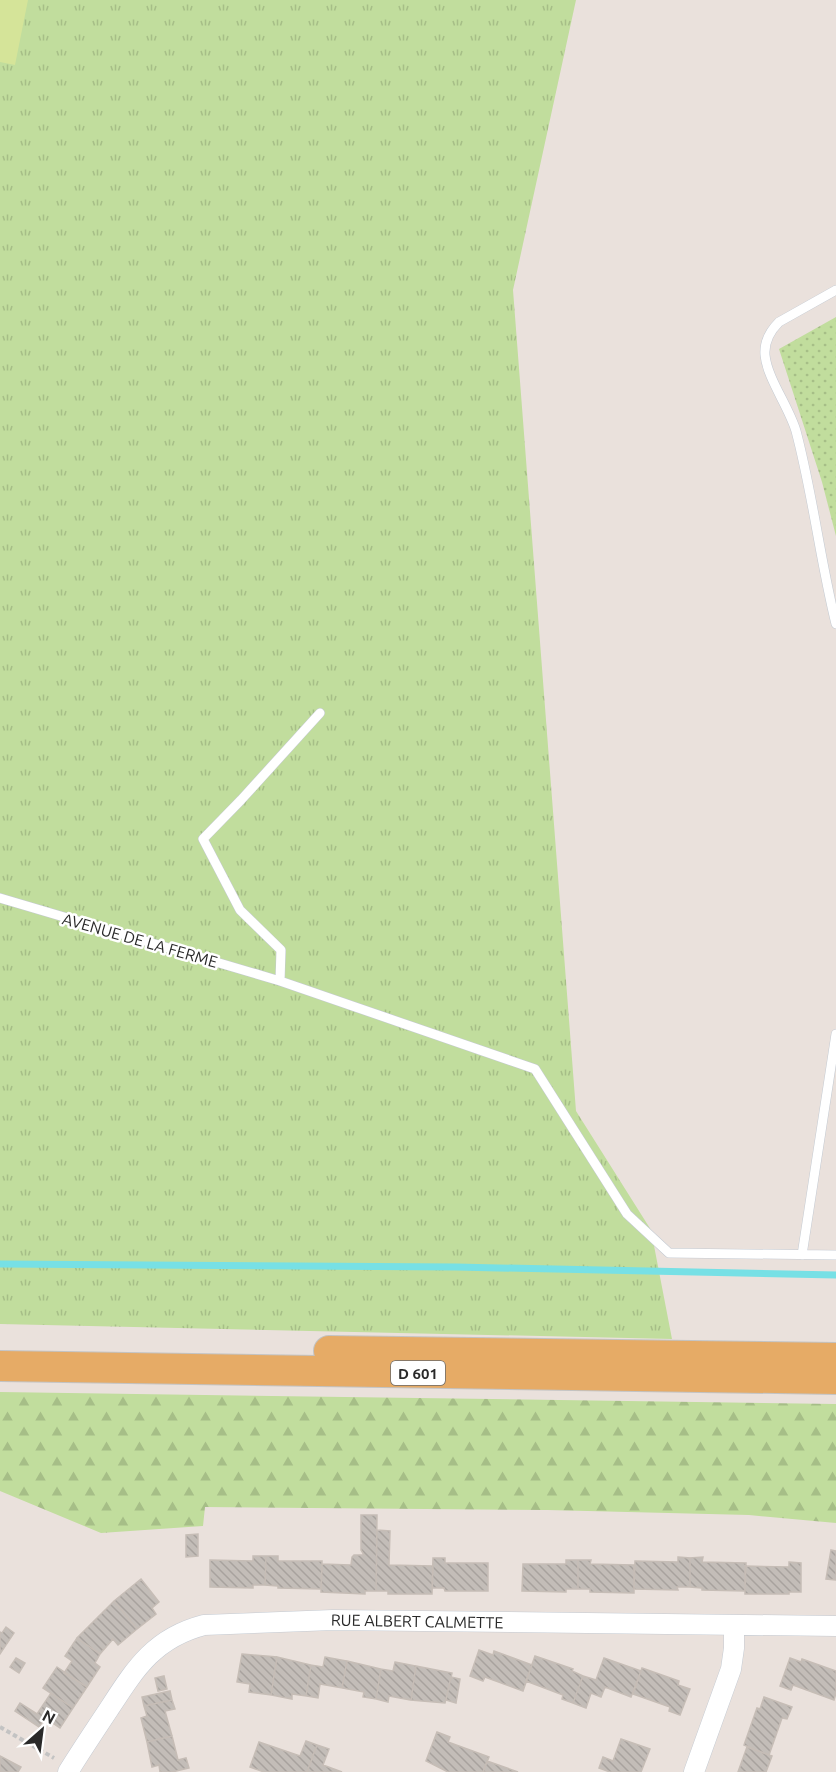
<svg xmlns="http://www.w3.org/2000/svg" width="836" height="1772" font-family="Ubuntu,sans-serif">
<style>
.grass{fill:url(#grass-tufts)}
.forest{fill:url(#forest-firs)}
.garden{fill:url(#garden-dots)}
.pitch{fill:#d5e499}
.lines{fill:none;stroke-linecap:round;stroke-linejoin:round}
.stream{stroke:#77e0e5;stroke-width:7}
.building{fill:url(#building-back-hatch);stroke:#c6bdb6;stroke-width:1.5}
.lane-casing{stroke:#c4cad2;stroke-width:10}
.street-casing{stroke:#c4cad2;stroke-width:21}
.primary-casing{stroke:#c3c3c3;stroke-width:32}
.path{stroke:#c3c3c3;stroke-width:4;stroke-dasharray:4.5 3;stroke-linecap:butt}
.lane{stroke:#fff;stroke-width:9}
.street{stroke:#fff;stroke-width:20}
.primary{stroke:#e6ab66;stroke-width:30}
.labels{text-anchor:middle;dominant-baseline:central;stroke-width:5;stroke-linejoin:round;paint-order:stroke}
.shield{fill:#fff;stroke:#696969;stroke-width:1.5}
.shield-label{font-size:15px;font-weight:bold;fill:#292929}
.street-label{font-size:16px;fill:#292929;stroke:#fff}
</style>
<defs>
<pattern id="grass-tufts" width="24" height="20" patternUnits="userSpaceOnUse" patternTransform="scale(1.5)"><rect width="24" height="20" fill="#c1dd9d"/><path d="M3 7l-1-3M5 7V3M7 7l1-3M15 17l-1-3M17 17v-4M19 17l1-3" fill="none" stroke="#a6be87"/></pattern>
<pattern id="forest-firs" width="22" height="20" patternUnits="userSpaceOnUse" patternTransform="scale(1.5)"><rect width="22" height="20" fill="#c1dd9d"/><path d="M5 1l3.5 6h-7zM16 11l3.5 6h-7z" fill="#a6be87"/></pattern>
<pattern id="garden-dots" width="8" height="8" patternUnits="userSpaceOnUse" patternTransform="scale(1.5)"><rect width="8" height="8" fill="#c1dd9d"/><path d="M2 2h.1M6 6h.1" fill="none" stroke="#a6be87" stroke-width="1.8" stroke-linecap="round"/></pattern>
<pattern id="building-back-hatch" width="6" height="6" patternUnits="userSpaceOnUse" patternTransform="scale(1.5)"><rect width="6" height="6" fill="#c3bdb8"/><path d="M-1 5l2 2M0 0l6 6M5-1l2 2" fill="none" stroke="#a8a29e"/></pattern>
</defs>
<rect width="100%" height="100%" fill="#eae1dc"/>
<!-- grass -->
<path class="grass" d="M 0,0 L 576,0 L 513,290 L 576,1111 L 651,1230 L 672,1339 L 0,1324 Z"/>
<!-- forest -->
<path class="forest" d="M 0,1392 L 836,1404 L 836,1523 L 749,1515 L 547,1510 L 205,1507 L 203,1526 L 101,1533 L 0,1491 Z"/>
<!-- garden -->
<path class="garden" d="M 836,317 L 836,536 L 822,482 L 779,349 Z"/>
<!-- pitch -->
<path class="pitch" d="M 0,0 L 28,0 L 15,65 L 0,62 Z"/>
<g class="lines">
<!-- stream -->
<path class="stream" d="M 0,1264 L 456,1267 L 836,1275"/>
</g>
<!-- building -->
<path class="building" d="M 361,1515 L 377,1515 L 376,1591 L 365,1591 L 365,1594 L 321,1592 L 322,1564 L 351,1565 L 352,1557 L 354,1555 L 364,1555 L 361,1550 Z
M 377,1530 L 390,1531 L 389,1565 L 433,1566 L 432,1594 L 388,1594 L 388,1591 L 376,1591 Z
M 198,1534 L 198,1556 L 186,1557 L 186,1535 Z
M 831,1550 L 836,1551 L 836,1580 L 826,1579 Z
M 253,1556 L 266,1556 L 265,1585 L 253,1585 L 253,1588 L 210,1587 L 210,1560 L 253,1561 Z
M 266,1556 L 278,1556 L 278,1561 L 322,1561 L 321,1589 L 278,1588 L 278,1586 L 265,1585 Z
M 678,1557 L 690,1558 L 690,1587 L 677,1587 L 678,1590 L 634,1589 L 635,1561 L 678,1562 Z
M 703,1557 L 702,1562 L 746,1563 L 745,1591 L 702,1590 L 702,1588 L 690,1587 L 690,1558 Z
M 433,1558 L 445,1558 L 445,1563 L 488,1563 L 488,1591 L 445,1591 L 444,1588 L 432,1588 Z
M 566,1560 L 578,1560 L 578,1589 L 566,1589 L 566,1592 L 522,1591 L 523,1564 L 566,1564 Z
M 578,1560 L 591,1560 L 590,1564 L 634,1565 L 634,1593 L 590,1592 L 590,1589 L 578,1589 Z
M 789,1562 L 801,1563 L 801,1592 L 789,1592 L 789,1594 L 745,1594 L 745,1566 L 789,1567 Z
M 141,1579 L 159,1602 L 152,1608 L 156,1614 L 137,1629 L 114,1601 Z
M 114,1601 L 137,1629 L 118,1645 L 113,1639 L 100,1654 L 77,1638 Z
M 6,1627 L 14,1633 L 0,1654 L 0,1632 L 2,1633 Z
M 77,1638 L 100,1654 L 95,1663 L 100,1667 L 87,1687 L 64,1673 L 72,1661 L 65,1656 Z
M 479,1650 L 493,1655 L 494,1651 L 532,1665 L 523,1691 L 485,1677 L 483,1681 L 470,1676 Z
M 242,1654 L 277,1657 L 271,1695 L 249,1692 L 250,1684 L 237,1682 Z
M 535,1656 L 573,1669 L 572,1671 L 583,1676 L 573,1703 L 562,1699 L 563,1695 L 526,1681 Z
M 277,1657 L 311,1665 L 306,1696 L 292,1694 L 292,1699 L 271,1695 Z
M 325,1657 L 347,1661 L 342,1688 L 320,1684 L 318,1698 L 306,1696 L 311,1665 L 323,1667 Z
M 16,1658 L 25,1663 L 19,1673 L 10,1667 Z
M 604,1658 L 641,1671 L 631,1697 L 605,1687 L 601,1697 L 591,1693 L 586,1708 L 573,1703 L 583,1676 L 596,1680 Z
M 790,1658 L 801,1662 L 802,1659 L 836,1671 L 836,1693 L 834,1700 L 793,1685 L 791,1690 L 780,1686 Z
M 347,1661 L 381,1669 L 376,1699 L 363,1697 L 364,1692 L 342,1688 Z
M 395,1662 L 416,1666 L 411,1700 L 389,1696 L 388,1702 L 376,1699 L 381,1669 L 393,1671 Z
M 416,1666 L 452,1673 L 445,1703 L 411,1700 Z
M 57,1667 L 87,1687 L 73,1708 L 43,1688 Z
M 642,1668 L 679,1681 L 678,1685 L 690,1689 L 680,1715 L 669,1711 L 670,1707 L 633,1694 Z
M 164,1676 L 167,1689 L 158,1691 L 155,1678 Z
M 451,1677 L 460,1679 L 456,1703 L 446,1700 Z
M 170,1691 L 172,1700 L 144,1706 L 142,1697 Z
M 51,1693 L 73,1708 L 60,1728 L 45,1718 L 39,1727 L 15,1711 L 20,1703 L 37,1714 Z
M 764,1697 L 792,1707 L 787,1719 L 782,1718 L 769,1755 L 744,1745 L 757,1708 L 760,1709 Z
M 172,1700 L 175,1709 L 165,1711 L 172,1736 L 147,1742 L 141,1718 L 147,1716 L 144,1706 Z
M 437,1732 L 450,1737 L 448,1742 L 489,1757 L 483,1772 L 448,1772 L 426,1761 Z
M 172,1736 L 178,1760 L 186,1758 L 189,1768 L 172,1772 L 160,1772 L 159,1765 L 152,1767 L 147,1742 Z
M 621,1739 L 650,1749 L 641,1772 L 610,1772 L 599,1768 L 603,1757 L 613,1761 Z
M 306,1741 L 317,1745 L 307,1772 L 264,1772 L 250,1767 L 259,1742 L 300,1756 Z
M 317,1745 L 329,1749 L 323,1765 L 342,1772 L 307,1772 Z
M 747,1747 L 772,1756 L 766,1772 L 738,1772 Z
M 0,1756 L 21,1767 L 18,1772 L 0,1772 Z
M 487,1761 L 518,1772 L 483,1772 Z"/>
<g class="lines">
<defs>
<path id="lane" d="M 836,290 L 779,322 C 770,331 764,342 765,355 C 767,378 789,407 796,431 C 813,495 820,560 836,624
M 0,898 L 280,981 L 535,1069 L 627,1214 L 669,1253 L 836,1255
M 280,981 L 281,950 L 240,910 L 203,839 L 241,800 L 320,713
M 802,1255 L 836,1034"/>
<path id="street" d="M 68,1772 C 81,1751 95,1730 109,1709 C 135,1669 154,1638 204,1625 L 333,1620 L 836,1626
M 694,1772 L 731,1669 L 734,1648 L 734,1625"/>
<path id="primary" d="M 329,1351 L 836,1358
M 0,1366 L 836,1379"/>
</defs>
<!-- lane casing -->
<use href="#lane" class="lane-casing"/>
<!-- street casing -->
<use href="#street" class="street-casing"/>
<!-- primary casing -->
<use href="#primary" class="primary-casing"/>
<!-- path -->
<path class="path" d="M 0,1727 L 54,1758"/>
<!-- lane -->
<use href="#lane" class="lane"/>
<!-- street -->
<use href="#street" class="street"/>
<!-- primary -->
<use href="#primary" class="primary"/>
</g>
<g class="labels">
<!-- shield labels -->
<rect class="shield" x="391" y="1361" width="54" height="24" rx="4.5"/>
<g class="shield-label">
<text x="418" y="1373">D 601</text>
</g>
<!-- street labels -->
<g class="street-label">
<text transform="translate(140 940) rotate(16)">AVENUE DE LA FERME</text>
<text transform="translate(417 1621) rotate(1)">RUE ALBERT CALMETTE</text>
</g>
</g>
<!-- north arrow -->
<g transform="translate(42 1730) rotate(28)" stroke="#ffffff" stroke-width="4.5" paint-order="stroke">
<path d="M0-4.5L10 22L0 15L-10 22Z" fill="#292929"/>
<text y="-9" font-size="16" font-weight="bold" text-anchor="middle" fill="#292929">N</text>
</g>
</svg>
